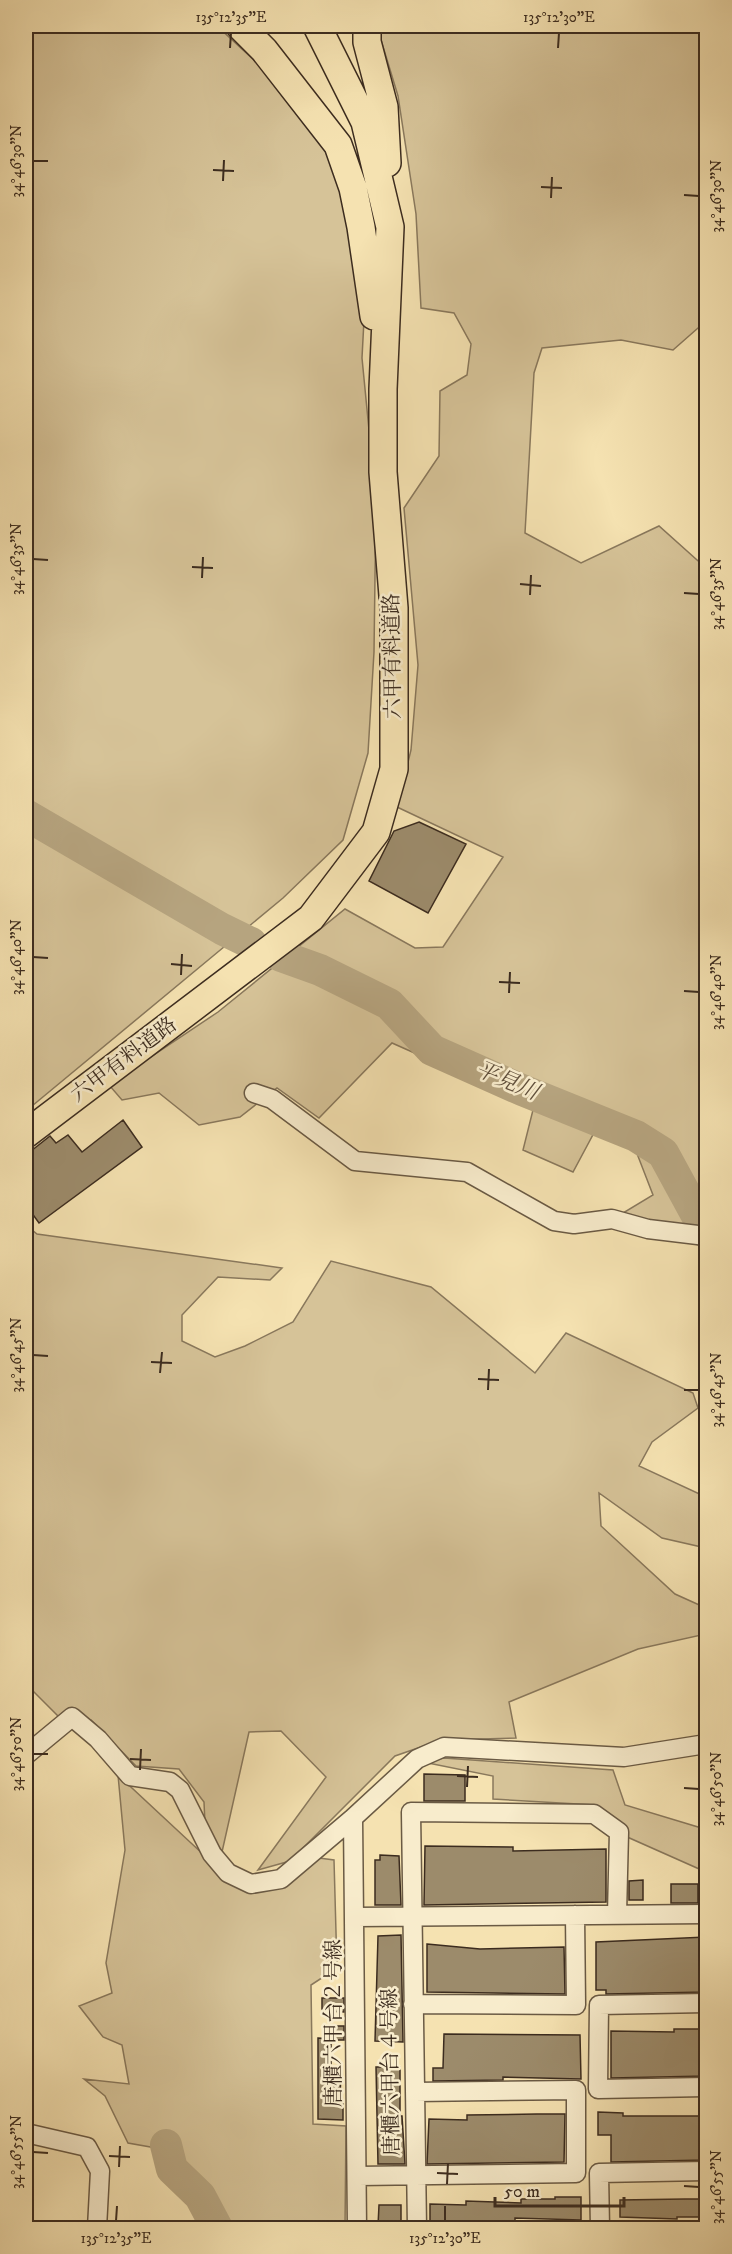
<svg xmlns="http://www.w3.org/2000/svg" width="732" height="2254" font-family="'IM FELL DW Pica','Noto Serif JP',serif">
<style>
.green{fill:#d6c398;stroke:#89785c;stroke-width:1.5}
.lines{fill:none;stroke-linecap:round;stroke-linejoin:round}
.river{stroke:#b6a47f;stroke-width:32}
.building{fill:#9c8b6b;stroke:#3c2c1f;stroke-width:1.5}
.street-casing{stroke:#6a5a44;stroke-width:21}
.primary-casing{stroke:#3c2c1f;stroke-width:30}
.street{stroke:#f8eccc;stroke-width:18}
.primary{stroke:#f5e2b1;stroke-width:27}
.ticks{fill:none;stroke:#3c2c1f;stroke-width:2}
.labels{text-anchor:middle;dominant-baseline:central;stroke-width:5;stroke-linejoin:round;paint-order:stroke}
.street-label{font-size:21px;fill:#3c2c1f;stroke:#f8eccc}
.water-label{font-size:22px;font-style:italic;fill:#61503c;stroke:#f8eccc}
.neatline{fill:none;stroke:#3c2c1f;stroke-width:2}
.ticks-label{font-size:15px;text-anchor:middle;fill:#3c2c1f}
</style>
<rect width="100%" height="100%" fill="#f5e2b1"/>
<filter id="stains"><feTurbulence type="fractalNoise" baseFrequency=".00333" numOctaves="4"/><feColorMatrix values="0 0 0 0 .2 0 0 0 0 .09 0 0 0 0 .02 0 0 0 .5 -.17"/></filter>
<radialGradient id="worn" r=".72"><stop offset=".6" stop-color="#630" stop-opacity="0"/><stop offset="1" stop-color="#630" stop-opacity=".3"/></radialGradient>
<!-- green -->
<path class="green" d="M 26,26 L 217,26 L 292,95 L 337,154 L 366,282 L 362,358 L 376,502 L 374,652 L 368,753 L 343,840 L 283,898 L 26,1111 Z
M 379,26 L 706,26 L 706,321 L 673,350 L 621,340 L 542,348 L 534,373 L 525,533 L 581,563 L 659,526 L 706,568 L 706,1240 L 618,1216 L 653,1195 L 636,1151 L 595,1131 L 573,1172 L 523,1150 L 534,1106 L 392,1043 L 319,1118 L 277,1088 L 240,1117 L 199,1125 L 159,1093 L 122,1100 L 109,1085 L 218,1012 L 345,909 L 415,948 L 443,947 L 503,857 L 397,807 L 411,750 L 418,665 L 404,508 L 439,456 L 440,391 L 467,375 L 471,344 L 454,313 L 421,308 L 416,214 L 398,96 L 378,30 Z
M 26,1225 L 37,1234 L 282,1268 L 270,1280 L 218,1277 L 182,1315 L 182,1341 L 215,1357 L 245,1346 L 293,1322 L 331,1261 L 431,1287 L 535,1373 L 566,1333 L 693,1393 L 698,1408 L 652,1442 L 639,1466 L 706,1497 L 706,1548 L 662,1538 L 599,1493 L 601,1526 L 675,1594 L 706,1608 L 706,1634 L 638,1649 L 509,1702 L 516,1738 L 441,1740 L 395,1756 L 290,1861 L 258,1870 L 326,1777 L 281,1731 L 249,1732 L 222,1852 L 205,1824 L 204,1802 L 179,1769 L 136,1766 L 91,1720 L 59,1717 L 26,1684 Z
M 444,1758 L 613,1770 L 625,1805 L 698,1827 L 706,1833 L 706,1872 L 625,1836 L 595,1805 L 493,1799 L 493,1776 L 423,1762 Z
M 118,1775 L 220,1870 L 258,1889 L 319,1858 L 334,1860 L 337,1968 L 311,1985 L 313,2124 L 346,2126 L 345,2228 L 223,2228 L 222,2222 L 196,2183 L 174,2162 L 156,2148 L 128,2143 L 105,2096 L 84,2079 L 129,2084 L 122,2045 L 103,2037 L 79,2006 L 112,1993 L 106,1963 L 125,1850 Z"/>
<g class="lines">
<!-- river -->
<path class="river" d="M 26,815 L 222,929 L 251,943
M 281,956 L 320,970 L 389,1004 L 432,1050 L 522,1090 L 636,1136 L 663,1153 L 706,1232
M 166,2145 L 172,2169 L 200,2196 L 217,2228"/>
</g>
<!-- building -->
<path class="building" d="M 419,822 L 466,844 L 428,913 L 369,881 L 394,831 Z
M 123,1120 L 142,1147 L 39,1223 L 26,1205 L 26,1155 L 50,1136 L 56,1143 L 68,1135 L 82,1152 Z
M 424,1774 L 465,1775 L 465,1801 L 424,1801 Z
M 425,1846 L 513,1847 L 513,1851 L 606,1849 L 606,1902 L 424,1905 Z
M 380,1855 L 399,1856 L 401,1905 L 375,1905 L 375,1860 L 380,1860 Z
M 643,1880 L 643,1900 L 629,1900 L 629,1881 Z
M 671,1884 L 698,1884 L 698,1903 L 671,1903 Z
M 401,1935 L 403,2042 L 375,2041 L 378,1936 Z
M 706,1937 L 706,1992 L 606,1994 L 606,1990 L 596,1990 L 596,1942 Z
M 427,1944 L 480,1949 L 564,1947 L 565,1994 L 427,1992 Z
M 322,1998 L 344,1998 L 344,2012 L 322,2011 Z
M 332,2026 L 344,2026 L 344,2040 L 331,2040 Z
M 674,2029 L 706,2029 L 706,2076 L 611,2078 L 611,2031 L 674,2032 Z
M 444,2034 L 580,2035 L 581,2079 L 503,2077 L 503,2080 L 433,2081 L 433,2068 L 443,2068 Z
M 318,2038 L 331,2039 L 331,2066 L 341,2066 L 340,2103 L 343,2103 L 343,2120 L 318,2119 Z
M 376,2067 L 400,2067 L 400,2116 L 402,2116 L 405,2164 L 378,2164 Z
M 598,2112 L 623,2113 L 623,2116 L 706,2116 L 706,2160 L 611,2162 L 611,2135 L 598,2135 Z
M 537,2114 L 565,2114 L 564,2162 L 427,2164 L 429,2119 L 467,2120 L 467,2115 Z
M 555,2197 L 581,2197 L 581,2220 L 515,2218 L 515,2221 L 457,2221 L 457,2227 L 430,2227 L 430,2204 L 466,2205 L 466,2201 L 521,2203 L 521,2199 L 555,2199 Z
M 685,2199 L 706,2199 L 706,2217 L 677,2217 L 677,2219 L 620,2217 L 620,2200 Z
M 379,2205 L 401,2205 L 401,2226 L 378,2226 Z"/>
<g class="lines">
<defs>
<path id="street" d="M 254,1093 L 272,1099 L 355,1161 L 467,1172 L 554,1221 L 574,1224 L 612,1219 L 648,1229 L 706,1236
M 26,1755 L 72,1717 L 98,1739 L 130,1776 L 170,1782 L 180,1790 L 212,1854 L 228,1873 L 251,1884 L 281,1879 L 353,1818 L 417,1759 L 444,1747 L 624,1757 L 706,1744
M 353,1818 L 357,2228
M 356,1917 L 706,1914
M 706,2003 L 599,2005 L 598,2089 L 706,2087
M 413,2004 L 576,2005 L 575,1915
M 26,2133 L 87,2147 L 100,2171 L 97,2228
M 358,2176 L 576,2173 L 576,2090 L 415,2092
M 417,2228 L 411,1812 L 594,1814 L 619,1832 L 617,1914
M 600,2228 L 599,2173 L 706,2171"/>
<path id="primary" d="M 240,26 L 264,50 L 338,145 L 353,188 L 361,227 L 374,316
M 367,26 L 367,42 L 384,107 L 387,163
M 26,1134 L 311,918 L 376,832 L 394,769 L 394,608 L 383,472 L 383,389 L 390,227 L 365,122 L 317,26"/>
</defs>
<!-- street casing -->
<use href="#street" class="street-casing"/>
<!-- primary casing -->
<use href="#primary" class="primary-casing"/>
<!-- street -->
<use href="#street" class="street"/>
<!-- primary -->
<use href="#primary" class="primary"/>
</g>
<!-- ticks -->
<path class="ticks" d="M 230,48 L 231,33M 558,48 L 559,33M 33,161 L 48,161M 213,170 L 234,171M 223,181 L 224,160M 541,187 L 562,188M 684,195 L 699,196M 551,198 L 552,177M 33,559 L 48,560M 192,567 L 213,568M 202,578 L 203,557M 520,584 L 541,586M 684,593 L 699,594M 530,595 L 531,575M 33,957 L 48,958M 171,964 L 192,966M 181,975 L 182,954M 499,982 L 520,983M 684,991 L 699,992M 509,993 L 510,972M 33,1355 L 48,1356M 151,1362 L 172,1363M 160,1373 L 162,1352M 478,1379 L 499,1380M 488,1390 L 489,1369M 684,1390 L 699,1390M 33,1754 L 48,1754M 130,1759 L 151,1760M 140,1770 L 141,1749M 457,1776 L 478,1777M 467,1787 L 468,1766M 684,1788 L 699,1789M 33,2152 L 48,2153M 109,2156 L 130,2157M 119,2167 L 120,2146M 437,2173 L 458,2174M 447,2184 L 448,2163M 684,2186 L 699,2187M 116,2221 L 117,2206M 445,2221 L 445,2206"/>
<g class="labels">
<!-- street labels -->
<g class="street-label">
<text transform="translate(393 656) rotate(-91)">六甲有料道路</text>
<text transform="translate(124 1060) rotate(-37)">六甲有料道路</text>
<text transform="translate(334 2023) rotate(-90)">唐櫃六甲台２号線</text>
<text transform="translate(391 2072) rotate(-91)">唐櫃六甲台４号線</text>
</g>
<!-- water labels -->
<g class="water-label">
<text transform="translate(507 1081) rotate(23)">平見川</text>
</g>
</g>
<!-- margin -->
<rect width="732" height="2254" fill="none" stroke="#f5e2b1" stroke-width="66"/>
<!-- scale -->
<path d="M495 2197v9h129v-9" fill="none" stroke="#3c2c1f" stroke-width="3"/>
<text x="504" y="2197" font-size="18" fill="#3c2c1f" stroke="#f8eccc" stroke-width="4.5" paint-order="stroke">50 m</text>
<rect x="33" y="33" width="666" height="2188" class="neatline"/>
<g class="ticks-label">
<text x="231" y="22">135°12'35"E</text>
<text x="559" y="22">135°12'30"E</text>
<text transform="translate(16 161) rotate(-90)" y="5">34°46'30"N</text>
<text transform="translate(716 196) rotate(-90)" y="5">34°46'30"N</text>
<text transform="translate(16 559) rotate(-90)" y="5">34°46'35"N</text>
<text transform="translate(716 594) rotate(-90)" y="5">34°46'35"N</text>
<text transform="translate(16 957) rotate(-90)" y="5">34°46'40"N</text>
<text transform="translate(716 992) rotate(-90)" y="5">34°46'40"N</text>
<text transform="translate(16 1355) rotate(-90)" y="5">34°46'45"N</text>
<text transform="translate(716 1390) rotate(-90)" y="5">34°46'45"N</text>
<text transform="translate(16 1754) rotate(-90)" y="5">34°46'50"N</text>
<text transform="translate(716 1789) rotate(-90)" y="5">34°46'50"N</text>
<text transform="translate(16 2152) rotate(-90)" y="5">34°46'55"N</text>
<text transform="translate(716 2187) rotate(-90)" y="5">34°46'55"N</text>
<text x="116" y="2243">135°12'35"E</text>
<text x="445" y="2243">135°12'30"E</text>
</g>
<rect width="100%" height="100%" filter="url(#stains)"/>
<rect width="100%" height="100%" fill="url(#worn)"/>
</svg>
